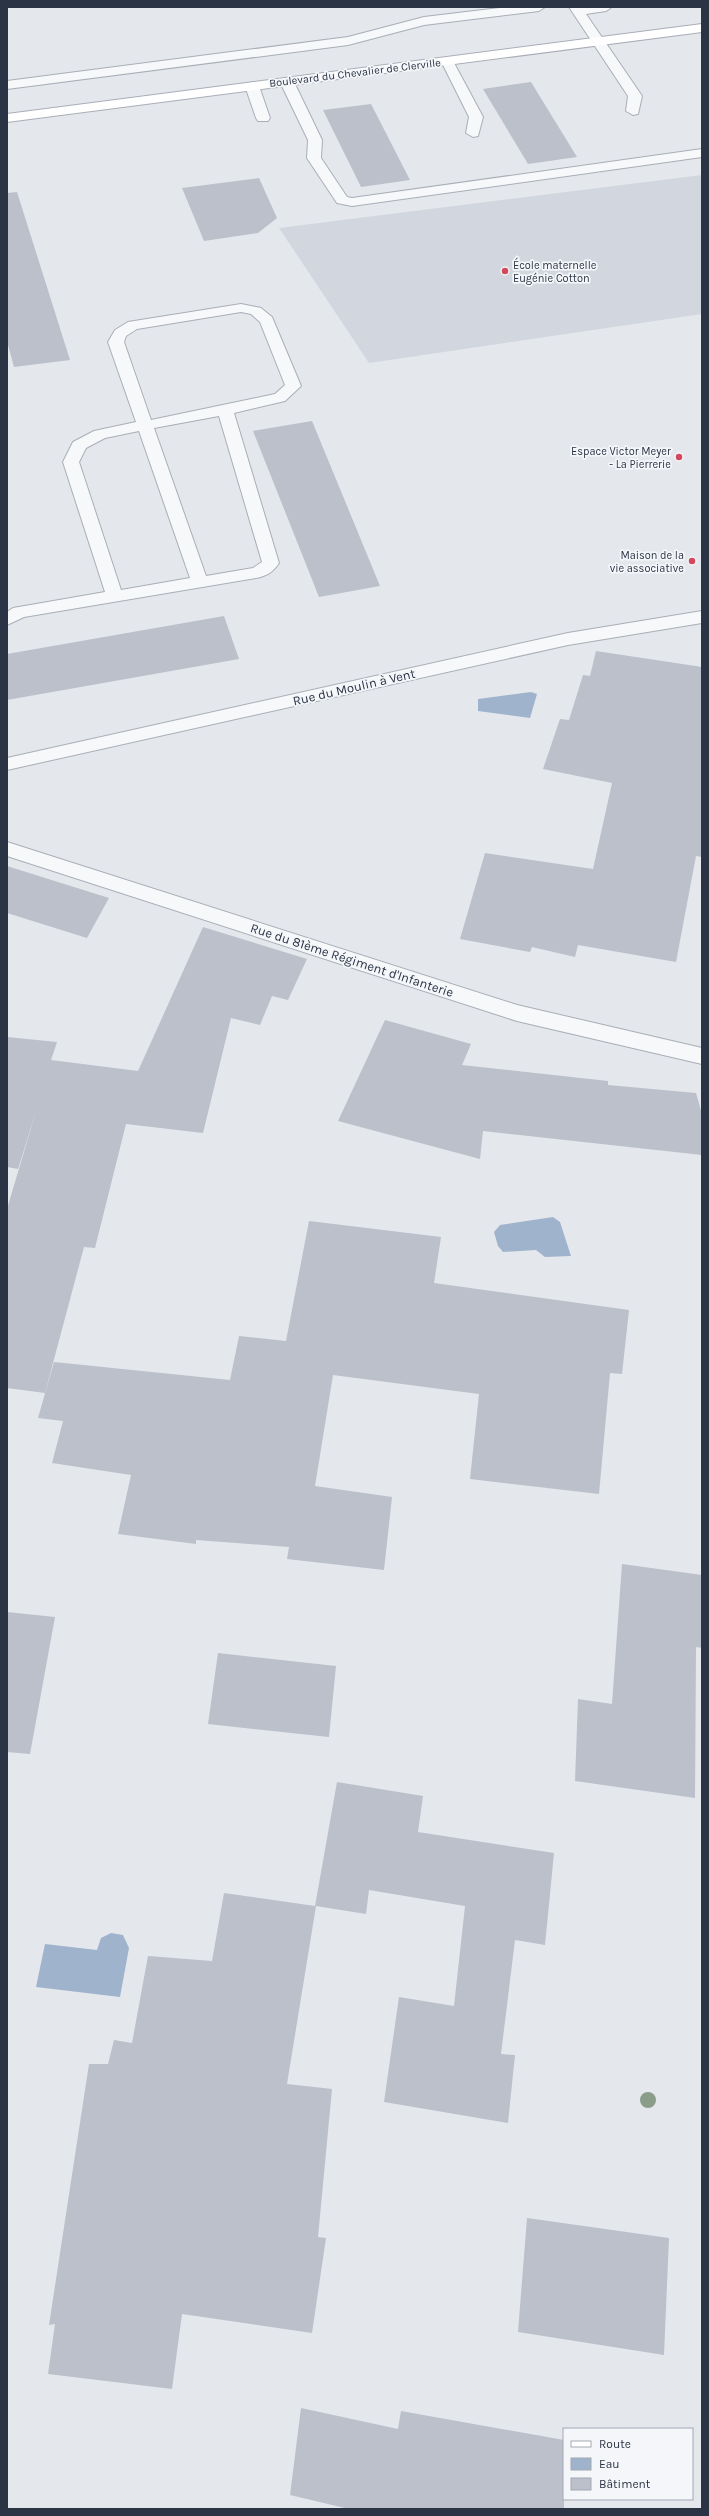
<svg xmlns="http://www.w3.org/2000/svg" width="709" height="2516" font-family="Karla,sans-serif">
<style>
.built{fill:#d2d6de}
.water{fill:#9fb4cc}
.building{fill:#bbc0ca}
.lines{fill:none;stroke-linecap:round;stroke-linejoin:round}
.lane-casing{stroke:#a9aeb7;stroke-width:2}
.street-casing{stroke:#a9aeb7;stroke-width:2}
.secondary-casing{stroke:#a9aeb7;stroke-width:2}
.lane{fill:#f7f8fa;fill-rule:evenodd}
.street{fill:#f7f8fa;fill-rule:evenodd}
.secondary{fill:#fff;fill-rule:evenodd}
.tree{fill:#899d89}
.poi-dot{fill:#d1495b;stroke:#f4f6f9;stroke-width:1.5}
.labels{text-anchor:middle;dominant-baseline:central;stroke-width:3.5;stroke-linejoin:round;paint-order:stroke}
.far-street-label{font-size:11px;fill:#2b3445;stroke:#f4f6f9}
.far-poi-label{font-size:11px;fill:#2b3445;stroke:#f4f6f9;text-anchor:end}
.street-label{font-size:13px;fill:#2b3445;stroke:#f4f6f9}
</style>
<rect width="100%" height="100%" fill="#e4e7ec"/>
<!-- built -->
<path class="built" d="M 702,175 L 702,314 L 369,363 L 279,228 Z"/>
<!-- water -->
<path class="water" d="M 531,692 L 537,694 L 530,718 L 478,711 L 478,699 Z
M 553,1217 L 560,1222 L 571,1256 L 545,1257 L 536,1250 L 503,1252 L 498,1246 L 494,1232 L 500,1225 Z
M 111,1933 L 123,1935 L 129,1948 L 120,1997 L 36,1987 L 45,1944 L 97,1950 L 101,1938 Z"/>
<!-- building -->
<path class="building" d="M 531,82 L 577,157 L 528,164 L 483,89 Z
M 371,104 L 410,180 L 361,187 L 323,110 Z
M 259,178 L 277,218 L 258,233 L 204,241 L 182,188 Z
M 17,192 L 70,360 L 14,367 L 7,341 L 7,193 Z
M 312,421 L 380,586 L 319,597 L 253,431 Z
M 224,616 L 239,659 L 7,700 L 7,654 Z
M 596,651 L 702,667 L 702,857 L 696,856 L 676,962 L 578,945 L 575,957 L 532,947 L 530,952 L 460,939 L 485,853 L 593,869 L 612,783 L 543,769 L 560,719 L 569,720 L 583,675 L 590,676 Z
M 7,866 L 109,898 L 87,938 L 7,913 Z
M 203,927 L 307,959 L 288,1000 L 272,996 L 260,1025 L 231,1018 L 203,1133 L 126,1124 L 95,1248 L 84,1247 L 45,1393 L 7,1388 L 7,1209 L 37,1108 L 18,1169 L 7,1167 L 7,1037 L 57,1042 L 51,1060 L 138,1071 Z
M 385,1020 L 471,1044 L 462,1065 L 608,1081 L 608,1085 L 696,1093 L 702,1114 L 702,1155 L 483,1131 L 480,1159 L 338,1121 Z
M 309,1221 L 441,1237 L 434,1283 L 629,1310 L 622,1374 L 610,1373 L 599,1494 L 470,1479 L 479,1394 L 333,1375 L 315,1486 L 392,1497 L 384,1570 L 287,1559 L 289,1547 L 196,1540 L 196,1544 L 118,1534 L 131,1475 L 52,1463 L 63,1421 L 38,1418 L 54,1362 L 230,1380 L 239,1336 L 286,1341 Z
M 622,1564 L 702,1575 L 702,1648 L 696,1647 L 695,1798 L 575,1781 L 578,1699 L 612,1704 Z
M 7,1612 L 55,1617 L 30,1754 L 7,1752 Z
M 218,1653 L 336,1666 L 329,1737 L 208,1724 Z
M 337,1782 L 423,1796 L 418,1832 L 554,1853 L 545,1945 L 515,1940 L 501,2054 L 515,2055 L 508,2123 L 384,2102 L 399,1997 L 454,2006 L 465,1906 L 369,1890 L 366,1914 L 316,1906 L 287,2084 L 332,2089 L 318,2237 L 326,2238 L 312,2333 L 182,2314 L 172,2389 L 48,2374 L 55,2324 L 49,2325 L 89,2064 L 108,2064 L 114,2040 L 132,2043 L 148,1956 L 212,1961 L 224,1893 L 315,1906 Z
M 527,2218 L 669,2238 L 664,2355 L 518,2332 Z
M 301,2408 L 398,2429 L 401,2411 L 564,2440 L 564,2509 L 349,2509 L 290,2495 Z"/>
<g class="lines">
<defs>
<path id="lane" d="M 508,7 L 545,7 L 539,11 L 424,25 L 348,45 L 7,89 L 7,81 L 348,37 L 424,17 Z
M 569,7 L 612,7 L 606,11 L 586,14 L 642,96 L 638,114 L 633,115 L 626,111 L 628,96 Z
M 447,57 L 453,61 L 483,117 L 478,136 L 473,137 L 466,133 L 469,117 L 441,61 Z
M 287,78 L 294,82 L 322,140 L 321,158 L 347,197 L 352,198 L 702,149 L 702,157 L 352,206 L 337,203 L 307,158 L 308,140 L 280,82 Z
M 252,82 L 259,86 L 270,118 L 268,121 L 258,121 L 256,118 L 245,86 Z
M 241,304 L 261,308 L 272,317 L 301,386 L 285,401 L 234,413 L 279,563 C 273,572 267,576 256,578 L 24,617 L 7,625 L 7,612 L 13,608 L 105,592 L 63,462 L 73,442 L 94,431 L 136,422 L 108,342 L 115,330 L 128,322 ZM 241,312 L 251,314 L 260,322 L 285,385 L 275,394 L 151,420 L 124,342 L 126,336 L 137,329 ZM 219,416 L 262,562 L 253,568 L 206,576 L 154,428 ZM 139,431 L 190,578 L 121,590 L 79,462 L 86,448 L 105,438 Z"/>
<path id="street" d="M 702,611 L 702,623 L 568,645 L 7,770 L 7,758 L 568,633 Z
M 7,842 L 517,1005 L 702,1048 L 702,1064 L 517,1021 L 7,856 Z"/>
<path id="secondary" d="M 702,24 L 702,32 L 7,122 L 7,114 Z"/>
</defs>
<!-- lane casing -->
<use href="#lane" class="lane-casing"/>
<!-- street casing -->
<use href="#street" class="street-casing"/>
<!-- secondary casing -->
<use href="#secondary" class="secondary-casing"/>
<!-- lane -->
<use href="#lane" class="lane"/>
<!-- street -->
<use href="#street" class="street"/>
<!-- secondary -->
<use href="#secondary" class="secondary"/>
</g>
<!-- trees -->
<circle class="tree" cx="648" cy="2100" r="8"/>
<!-- markers -->
<g class="poi-dot">
<circle cx="505" cy="271" r="4"/>
<circle cx="679" cy="457" r="4"/>
<circle cx="692" cy="561" r="4"/>
</g>
<g class="labels">
<!-- far-street labels -->
<g class="far-street-label">
<text transform="translate(355 73) rotate(-7)">Boulevard du Chevalier de Clerville</text>
</g>
<!-- far-poi labels -->
<g class="far-poi-label">
<text x="513" y="265" text-anchor="start">École maternelle<tspan x="513" dy="13">Eugénie Cotton</tspan></text>
<text x="671" y="451">Espace Victor Meyer<tspan x="671" dy="13">- La Pierrerie</tspan></text>
<text x="684" y="555">Maison de la<tspan x="684" dy="13">vie associative</tspan></text>
</g>
<!-- street labels -->
<g class="street-label">
<text transform="translate(354 687) rotate(-13)">Rue du Moulin à Vent</text>
<text transform="translate(352 960) rotate(18)">Rue du 81ème Régiment d'Infanterie</text>
</g>
</g>
<!-- border -->
<rect width="709" height="2516" fill="none" stroke="#2b3445" stroke-width="16"/>
<!-- legend -->
<rect x="563" y="2428" width="130" height="72" fill="#f4f6f9" stroke="#a4a8b1"/>
<rect x="571" y="2441" width="20" height="6" fill="#ffffff" stroke="#a4a8b1"/>
<text x="599" y="2448" font-size="12" fill="#2b3445">Route</text>
<rect x="571" y="2458" width="20" height="12" fill="#9fb4cc" stroke="#a4a8b1"/>
<text x="599" y="2468" font-size="12" fill="#2b3445">Eau</text>
<rect x="571" y="2478" width="20" height="12" fill="#bbc0ca" stroke="#a4a8b1"/>
<text x="599" y="2488" font-size="12" fill="#2b3445">Bâtiment</text>
</svg>
